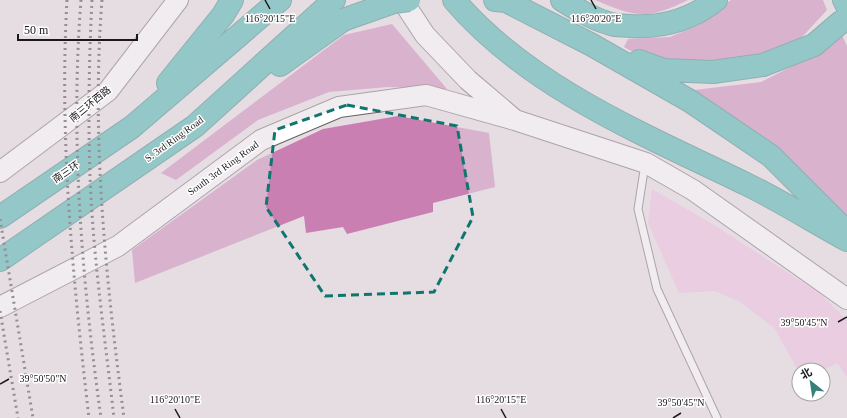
<svg xmlns="http://www.w3.org/2000/svg" width="847" height="418" font-family="'Times New Roman','Noto Sans SC',serif">
<style>
.green{fill:#efbbdd}
.forest{fill:#ca7fb2}
.lines{fill:none;stroke-linecap:round;stroke-linejoin:round}
.lane-casing{stroke:#676064;stroke-width:9}
.secondary-casing{stroke:#676064;stroke-width:22}
.highway-casing{stroke:#297a74;stroke-width:24}
.lane{stroke:#fff;stroke-width:7}
.secondary{stroke:#fff;stroke-width:20}
.highway{stroke:#31aea5;stroke-width:22}
.rail{stroke:#333032;stroke-width:3;stroke-dasharray:2 4;stroke-linecap:butt}
.highway-bridge-casing{stroke:#297a74;stroke-width:24;stroke-linecap:butt}
.highway-bridge{stroke:#31aea5;stroke-width:22}
.marked{fill:none;stroke:#0f766e;stroke-width:3;stroke-dasharray:8 5;stroke-linejoin:round}
.ticks{fill:none;stroke:#1b181a;stroke-width:1.5}
.labels{text-anchor:middle;dominant-baseline:central;stroke-width:3;stroke-linejoin:round;paint-order:stroke}
.street-label{font-size:10px;fill:#1b181a;stroke:#fff}
.ticks-label{font-size:10px;text-anchor:middle;fill:#1b181a;stroke:#fff;stroke-width:3;stroke-linejoin:round;paint-order:stroke}
</style>
<rect width="100%" height="100%" fill="#e6dde3"/>
<!-- green -->
<path class="green" d="M 652,189 L 711,223 L 818,292 L 847,320 L 847,377 L 837,363 L 823,370 L 799,370 L 799,372 L 774,328 L 740,302 L 715,291 L 679,293 L 648,223 Z"/>
<!-- forest -->
<path class="forest" d="M 595,0 L 688,0 C 676,6 656,15 643,14 C 627,14 609,6 595,0 Z
M 731,0 L 823,0 L 827,10 L 803,36 L 777,52 L 735,65 L 642,57 L 624,47 L 628,39 L 670,37 L 697,26 Z
M 392,24 L 447,89 L 388,87 L 329,92 L 258,120 L 176,180 L 161,173 L 344,35 Z
M 840,31 L 847,46 L 847,216 L 794,167 L 686,91 L 761,82 L 814,55 Z
M 398,116 L 489,133 L 495,187 L 433,203 L 433,212 L 347,234 L 343,227 L 306,233 L 304,216 L 135,283 L 132,250 L 257,160 L 323,129 Z"/>
<g class="lines">
<defs>
<path id="lane" d="M 645,164 L 638,209 L 657,289 L 717,418"/>
<path id="secondary" d="M 402,0 L 425,35 L 468,80 L 515,120 L 646,163 L 693,190 L 847,299
M 0,172 L 108,91 L 178,0
M 0,307 L 118,246 L 261,140 L 339,107 L 426,95 L 515,120"/>
<path id="highway" d="M 454,0 C 528,87 645,135 746,184 C 781,201 814,222 847,240
M 495,0 L 506,1 L 592,45 L 690,101 L 771,156 L 846,231
M 562,0 C 578,10 593,19 611,24 C 617,26 624,25 630,26 C 662,28 691,20 716,0
M 844,0 L 847,6
M 639,61 L 664,70 L 713,72 L 763,65 L 814,45 L 841,22
M 280,65 L 343,20
M 168,83 L 223,15 L 232,0
M 0,217 L 132,127 L 280,0
M 0,260 L 195,126 L 334,0"/>
</defs>
<!-- lane casing -->
<use href="#lane" class="lane-casing"/>
<!-- secondary casing -->
<use href="#secondary" class="secondary-casing"/>
<!-- highway casing -->
<use href="#highway" class="highway-casing"/>
<!-- lane -->
<use href="#lane" class="lane"/>
<!-- secondary -->
<use href="#secondary" class="secondary"/>
<!-- highway -->
<use href="#highway" class="highway"/>
<!-- rail -->
<path class="rail" d="M 67,0 C 59,139 73,280 89,418
M 81,0 C 70,139 82,281 101,418
M 92,0 C 89,58 88,118 90,176 C 93,257 105,338 114,418
M 102,0 C 91,139 106,280 124,418
M 0,219 L 33,418
M 0,311 L 18,418"/>
<defs>
<path id="highway-bridge" d="M 343,20 L 394,2 L 409,0"/>
</defs>
<!-- highway-bridge casing -->
<use href="#highway-bridge" class="highway-bridge-casing"/>
<!-- highway-bridge -->
<use href="#highway-bridge" class="highway-bridge"/>
</g>
<!-- marked area -->
<path d="M0 0H847V418H0ZM 347,105 L 457,126 L 473,217 L 434,292 L 325,296 L 266,207 L 275,130 Z" fill="#e6dde3" fill-opacity=".55" fill-rule="evenodd"/>
<path class="marked" d="M 347,105 L 457,126 L 473,217 L 434,292 L 325,296 L 266,207 L 275,130 Z"/>
<!-- ticks -->
<path class="ticks" d="M 265,0 L 270,9M 591,0 L 596,9M 838,322 L 847,317M 0,384 L 9,379M 175,409 L 180,418M 501,409 L 506,418M 673,418 L 681,413"/>
<g class="labels">
<!-- street labels -->
<g class="street-label">
<text transform="translate(90 104) rotate(-39)">南三环西路</text>
<text transform="translate(174 139) rotate(-36)">S. 3rd Ring Road</text>
<text transform="translate(223 168) rotate(-36)">South 3rd Ring Road</text>
<text transform="translate(66 172) rotate(-34)">南三环</text>
</g>
</g>
<g class="ticks-label">
<text x="270" y="22">116°20'15"E</text>
<text x="596" y="22">116°20'20"E</text>
<text x="804" y="326">39°50'45"N</text>
<text x="43" y="382">39°50'50"N</text>
<text x="175" y="403">116°20'10"E</text>
<text x="501" y="403">116°20'15"E</text>
<text x="681" y="406">39°50'45"N</text>
</g>
<!-- north arrow -->
<g transform="translate(811 382) rotate(330)"><circle r="19" fill="#ffffff" stroke="#a4a3a3"/>
<path d="M0-3L7 15L0 10L-7 15Z" fill="#38807a"/>
<text y="-6" font-size="11" font-weight="bold" text-anchor="middle" fill="#1b181a">北</text>
</g>
<!-- scale -->
<path d="M18 34v6h119v-6" fill="none" stroke="#1b181a" stroke-width="2"/>
<text x="24" y="34" font-size="12" fill="#1b181a" stroke="#ffffff" stroke-width="3" paint-order="stroke">50 m</text>
</svg>
